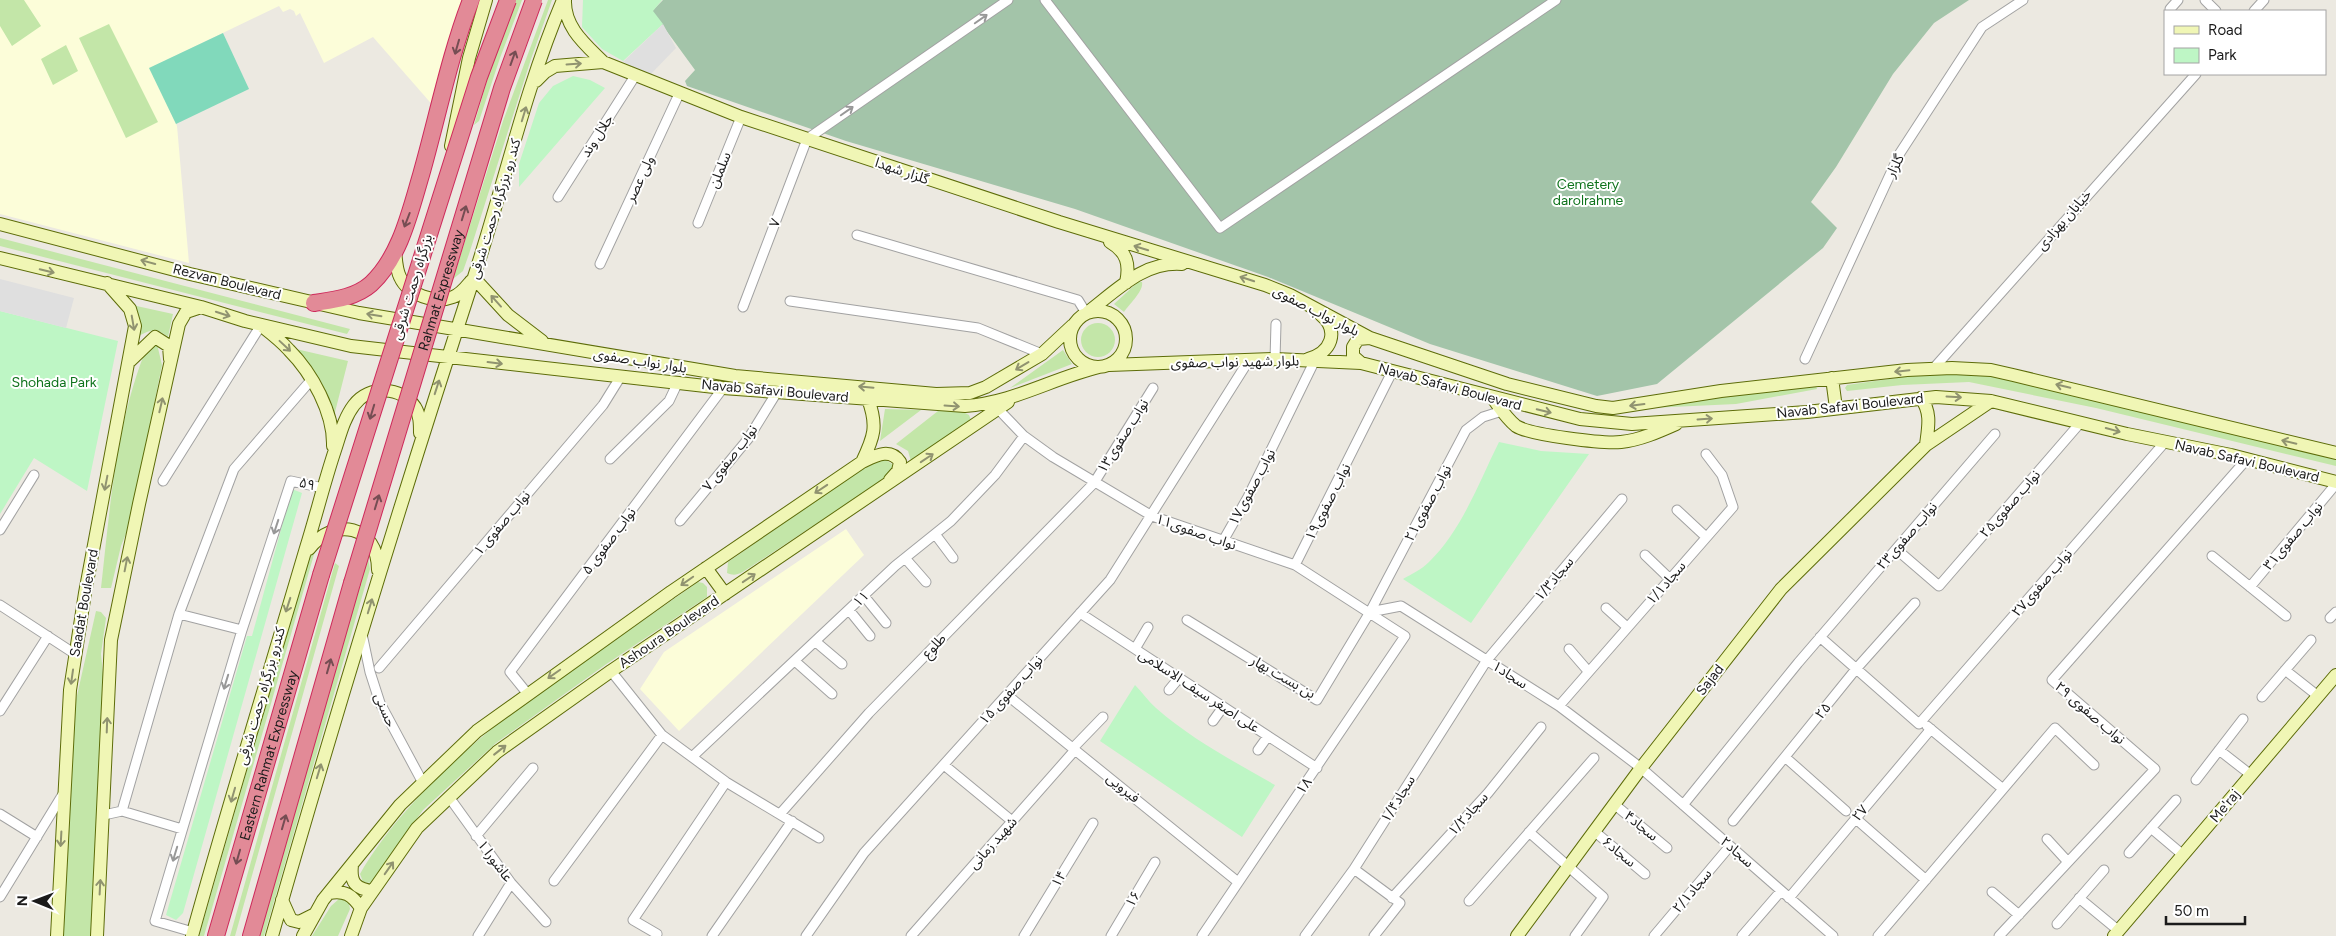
<svg xmlns="http://www.w3.org/2000/svg" width="2336" height="936" font-family="Figtree,'Noto Sans Arabic',sans-serif">
<style>
.education{fill:#fcfdd9}
.grass{fill:#c3e6a8}
.cemetery{fill:#a3c4a9}
.park{fill:#bef6c5}
.pitch{fill:#81d9bb}
.parking{fill:#dfdfdf}
.lines{fill:none;stroke-linecap:round;stroke-linejoin:round}
.street-casing{stroke:#a2a2a2;stroke-width:11}
.secondary-casing{stroke:#5d6c09;stroke-width:14}
.highway-casing{stroke:#ce2a5b;stroke-width:18}
.street{stroke:#fff;stroke-width:9}
.secondary{stroke:#f0f6b5;stroke-width:12}
.highway{stroke:#e28a97;stroke-width:16}
.highway-bridge-casing{stroke:#ce2a5b;stroke-width:18;stroke-linecap:butt}
.highway-bridge{stroke:#e28a97;stroke-width:16}
.oneway{stroke:#989898}
.oneway2{stroke:#754d53}
.oneway3{stroke:#909370}
.labels{text-anchor:middle;dominant-baseline:central;stroke-width:4;stroke-linejoin:round;paint-order:stroke}
.street-label{font-size:14px;fill:#1b1b1b;stroke:#fff}
.park-label{font-size:14px;fill:#0f731c;stroke:#fff}
</style>
<rect width="100%" height="100%" fill="#ece9e1"/>
<!-- education -->
<path class="education" d="M 0,0 L 478,0 L 443,117 L 373,37 L 324,63 L 300,13 L 296,16 L 294,11 L 290,9 L 283,12 L 279,6 L 150,68 L 177,126 L 189,263 L 0,214 Z
M 846,529 L 864,555 L 679,731 L 640,689 L 664,652 Z"/>
<!-- grass -->
<path class="grass" d="M 0,0 L 24,0 L 41,26 L 12,46 L 0,26 Z
M 515,0 L 522,0 L 500,58 L 479,121 L 474,125 L 498,43 Z
M 548,0 L 552,0 L 531,59 L 469,254 L 463,271 L 453,279 L 503,121 Z
M 109,24 L 158,122 L 126,138 L 79,38 Z
M 66,45 L 78,71 L 53,85 L 41,59 Z
M 0,238 L 350,329 L 347,334 L 0,246 Z
M 1138,282 L 1142,282 C 1144,291 1129,304 1124,312 L 1114,304 Z
M 132,305 L 173,314 L 168,337 C 156,327 150,330 137,337 Z
M1081 340a17 17 0 1 1 34 0a17 17 0 1 1-34 0Z
M 157,344 L 162,365 L 131,521 L 121,546 L 111,588 L 101,588 C 110,508 116,422 147,347 Z
M 296,349 L 348,361 L 334,416 L 321,382 Z
M 1063,350 L 1072,364 L 1010,388 Z
M 1924,374 L 1988,374 L 2336,457 L 2336,466 L 2096,408 L 1969,382 L 1902,385 L 1847,391 L 1845,388 L 1847,385 Z
M 1816,386 L 1817,389 L 1736,404 L 1650,408 L 1650,406 Z
M 885,409 L 921,410 L 880,441 Z
M 938,411 L 961,411 L 969,415 L 971,420 L 911,461 L 908,451 L 896,444 Z
M 883,458 L 892,464 L 893,471 L 887,477 L 749,568 C 741,573 736,577 727,573 L 728,562 L 856,473 Z
M 315,551 L 204,936 L 199,936 L 309,556 Z
M 368,557 L 370,569 L 264,936 L 259,936 Z
M 335,563 L 339,566 L 235,936 L 230,936 Z
M 698,582 L 703,583 L 707,587 L 707,597 L 605,665 L 496,743 L 423,810 L 371,883 L 363,882 L 360,874 C 394,814 457,756 511,713 Z
M 96,611 L 101,612 L 106,618 L 101,654 L 104,685 L 92,936 L 60,936 L 72,718 Z
M 340,898 L 349,903 L 350,909 L 338,936 L 312,936 L 331,906 Z"/>
<!-- cemetery -->
<path class="cemetery" d="M 663,0 L 1969,0 L 1934,23 L 1893,74 L 1836,167 L 1811,202 L 1837,228 L 1823,248 L 1657,384 L 1597,396 L 1430,344 L 1268,277 L 1075,209 L 846,141 L 687,86 L 685,81 L 695,70 L 652,11 Z"/>
<!-- park -->
<path class="park" d="M 583,0 L 662,0 L 653,11 L 663,24 L 623,61 L 602,49 L 582,27 Z
M 573,76 L 590,80 L 605,88 L 519,187 L 519,164 L 539,103 L 553,86 Z
M 0,311 L 118,341 L 87,491 L 34,458 L 0,514 Z
M 1499,442 L 1541,451 L 1589,454 L 1471,623 L 1403,579 C 1412,574 1422,569 1429,562 C 1462,530 1479,482 1499,442 Z
M 292,489 L 302,493 L 183,913 L 176,920 L 166,915 L 247,636 L 252,636 Z
M 1135,685 C 1142,692 1148,701 1156,708 C 1191,739 1235,762 1275,785 L 1242,837 L 1100,741 Z"/>
<!-- pitch -->
<path class="pitch" d="M 223,33 L 249,89 L 176,124 L 149,68 Z"/>
<!-- parking -->
<path class="parking" d="M 663,24 L 676,48 L 650,75 L 623,62 Z
M 0,279 L 74,298 L 66,328 L 0,311 Z"/>
<g class="lines">
<defs>
<path id="street" d="M 1045,0 L 1220,228 L 1556,0
M 2205,0 L 2216,11
M 2170,9 L 2178,0
M 2254,11 L 2264,0
M 558,197 L 635,76
M 698,223 L 741,117
M 857,235 L 1078,300 L 1086,313
M 600,264 L 679,94
M 790,301 L 978,328 L 1042,354
M 743,307 L 807,139 L 1008,0
M 1275,359 L 1276,324
M 1805,359 L 1900,153 L 1982,27 L 2023,0
M 1933,369 L 2196,74
M 999,410 L 1024,436 L 1053,457 L 1152,516 L 1295,565 L 1405,636 L 1202,936
M 610,459 L 669,401 L 678,382
M 163,481 L 261,325
M 1677,510 L 1706,537
M 680,521 L 748,439 L 777,392
M 0,530 L 34,475
M 935,534 L 953,558
M 1223,541 L 1248,497 L 1315,360
M 1896,549 L 1939,586 L 2081,422
M 1645,555 L 1670,579
M 2212,556 L 2286,616
M 905,558 L 926,582
M 1295,565 L 1392,372
M 2250,587 L 2336,484
M 864,596 L 886,623
M 0,605 L 75,654
M 1606,608 L 1627,627
M 849,610 L 870,636
M 1370,612 L 1401,606 L 1559,706 L 1641,768 L 1833,936
M 1080,613 L 1317,768
M 179,614 L 242,630
M 2330,618 L 2336,612
M 1187,620 L 1317,700 L 1370,612 L 1466,430 L 1483,417 L 1502,411
M 362,634 L 370,672 L 380,703 L 423,783
M 1820,637 L 1919,724 L 2165,442
M 816,642 L 842,664
M 1135,649 L 1148,627
M 1569,649 L 1588,671
M 796,662 L 832,694
M 379,668 L 603,405 L 621,376
M 2285,670 L 2318,696
M 611,671 L 662,735 L 726,782 L 819,838
M 1169,690 L 1179,678
M 527,693 L 510,672 L 723,388
M 1007,695 L 1238,882
M 2262,697 L 2311,640
M 1559,706 L 1733,507 L 1722,475 L 1706,454
M 0,711 L 48,636
M 1213,721 L 1223,707
M 1927,726 L 2003,789
M 1073,748 L 1103,717
M 1258,750 L 1268,736
M 2219,750 L 2251,775
M 692,757 L 895,566 L 951,521 L 995,475 L 1024,436
M 1785,757 L 1846,811
M 944,765 L 1012,821
M 2196,780 L 2243,719
M 449,797 L 511,883 L 546,922
M 1614,804 L 1667,848
M 1683,805 L 1798,663 L 1995,434
M 0,814 L 37,837
M 780,814 L 869,713 L 1094,483 L 1153,388
M 104,815 L 122,811
M 1855,818 L 1926,880
M 1733,821 L 1856,669 L 1915,603
M 2151,828 L 2183,855
M 182,829 L 122,811 L 179,614 L 234,469 L 312,379
M 1594,831 L 1645,874
M 1529,832 L 1603,897 L 1575,936
M 476,836 L 533,768
M 2047,839 L 2068,862
M 2129,853 L 2176,800
M 1354,869 L 1400,903 L 1374,936
M 554,881 L 662,735
M 1992,892 L 2019,915
M 0,897 L 63,794
M 1392,898 L 1488,793 L 1541,727
M 1789,898 L 1931,729
M 2079,898 L 2119,931
M 1469,901 L 1594,758
M 2057,924 L 2104,870
M 193,932 L 155,921 L 242,630 L 291,481 L 323,488
M 478,936 L 511,883
M 656,936 L 657,934 L 633,920 L 726,782
M 712,936 L 792,821
M 806,936 L 864,853 L 1110,580 L 1249,360
M 911,936 L 1075,750
M 1024,936 L 1093,823
M 1111,936 L 1155,862
M 1305,936 L 1354,869 L 1487,660 L 1622,499
M 1654,936 L 1730,846
M 1742,936 L 1781,891
M 1878,936 L 2055,728 L 2094,765
M 1999,936 L 2155,769 L 2052,680 L 2247,459"/>
<path id="secondary" d="M 603,62 L 741,117 L 1059,222 L 1265,285 L 1290,295 L 1370,338 L 1507,384 L 1596,406 L 1613,408 L 1721,391 L 1907,370 L 1952,368 L 1991,370 L 2013,375 L 2336,453
M 536,81 L 545,72 L 555,66 L 603,62 C 585,44 564,27 565,0
M 451,146 L 469,58 L 486,0
M 0,224 L 190,274 L 359,313 L 735,376 L 936,394 L 970,393 L 986,387 L 1042,354 L 1073,325
M 1110,242 C 1127,252 1130,264 1126,283
M 395,250 C 396,259 396,269 400,277 C 408,295 435,304 453,297 C 461,294 466,287 471,281
M 0,258 L 201,307 L 245,321 L 351,346 L 723,388 L 965,406 C 1013,403 1053,378 1099,367
M 474,278 L 508,315 L 542,341
M1070 339a28 28 0 1 1 56 0a28 28 0 1 1-56 0Z
M 1088,312 C 1117,290 1144,261 1182,264
M 263,327 C 272,334 282,342 289,350 C 312,373 334,413 333,446
M 1308,359 C 1331,353 1340,331 1321,315
M 130,361 L 155,337 L 169,346 L 170,359
M 1361,363 L 1353,356 L 1353,347 L 1358,339 L 1370,338
M 1109,365 L 1275,359 L 1361,363 L 1580,419 L 1632,424 L 1807,412 L 1936,397 L 1991,401 L 2127,434 L 2231,455 L 2336,482
M 1832,378 L 1836,408
M 1492,397 C 1500,408 1506,418 1516,426 C 1530,435 1604,444 1621,442 C 1640,440 1658,432 1676,424
M 1921,398 C 1932,413 1928,428 1926,445
M 862,462 C 874,437 878,426 868,399
M 309,549 C 334,516 378,525 378,570
M 706,568 L 725,594
M 352,865 C 350,883 356,889 373,891
M 329,893 C 345,890 352,895 361,908 L 351,936
M 282,900 L 291,920 L 299,922 L 313,915
M 361,908 L 417,828 L 497,752 L 611,671 L 1008,402
M 57,936 L 70,690 L 85,593 L 135,326 L 130,309 L 107,283
M 97,936 L 111,640 L 139,504 L 179,324 L 186,312 L 201,307
M 192,936 C 228,806 268,677 306,548 C 316,516 324,483 335,450 C 340,435 344,418 354,405 C 369,385 401,386 415,407 C 420,415 420,424 420,433
M 272,936 C 335,715 403,495 474,277 C 504,185 525,89 563,0
M 303,936 L 323,900 L 400,805 L 477,731 L 671,592 L 862,462 C 875,456 890,447 900,462 L 898,471 L 890,480
M 1517,936 L 1641,768 L 1781,589 L 1926,445 L 1991,401
M 2114,936 L 2336,675"/>
<g id="highway">
<path d="M 314,303 C 333,300 355,298 371,284 C 400,257 410,212 421,175 C 437,119 450,54 471,0"/>
<path id="s1" d="M 216,936 L 321,575"/>
<path d="M 251,936 L 352,583"/>
</g>
</defs>
<!-- street casing -->
<use href="#street" class="street-casing"/>
<!-- secondary casing -->
<use href="#secondary" class="secondary-casing"/>
<!-- highway casing -->
<use href="#highway" class="highway-casing"/>
<!-- street -->
<use href="#street" class="street"/>
<!-- secondary -->
<use href="#secondary" class="secondary"/>
<!-- highway -->
<use href="#highway" class="highway"/>
<defs>
<g id="highway-bridge">
<path d="M 321,575 L 479,77 L 508,0"/>
<path id="s2" d="M 352,583 L 502,88 L 534,0"/>
</g>
</defs>
<!-- highway-bridge casing -->
<use href="#highway-bridge" class="highway-bridge-casing"/>
<!-- highway-bridge -->
<use href="#highway-bridge" class="highway-bridge"/>
</g>
<!-- one-way arrows -->
<defs><path id="oneway-shaft" d="M-6 0H5M1.5-3L5.5 0L1.5 3" fill="none" stroke-width="1.6" stroke-linecap="round" stroke-linejoin="round" transform="scale(1.25)"/></defs>
<g class="oneway">
<use href="#oneway-shaft" transform="translate(981 19) rotate(-35)"/>
<use href="#oneway-shaft" transform="translate(847 111) rotate(-35)"/>
<use href="#oneway-shaft" transform="translate(276 527) rotate(108)"/>
<use href="#oneway-shaft" transform="translate(226 682) rotate(107)"/>
<use href="#oneway-shaft" transform="translate(175 854) rotate(107)"/>
</g>
<g class="oneway2">
<use href="#oneway-shaft" transform="translate(457 47) rotate(106)"/>
<use href="#oneway-shaft" transform="translate(513 58) rotate(-70)"/>
<use href="#oneway-shaft" transform="translate(464 213) rotate(-73)"/>
<use href="#oneway-shaft" transform="translate(407 220) rotate(111)"/>
<use href="#oneway-shaft" transform="translate(372 412) rotate(107)"/>
<use href="#oneway-shaft" transform="translate(377 502) rotate(-73)"/>
<use href="#oneway-shaft" transform="translate(329 666) rotate(-74)"/>
<use href="#oneway-shaft" transform="translate(284 822) rotate(-74)"/>
<use href="#oneway-shaft" transform="translate(238 857) rotate(106)"/>
</g>
<g class="oneway3">
<use href="#oneway-shaft" transform="translate(574 64) rotate(-4)"/>
<use href="#oneway-shaft" transform="translate(524 114) rotate(-73)"/>
<use href="#oneway-shaft" transform="translate(1141 248) rotate(-163)"/>
<use href="#oneway-shaft" transform="translate(148 262) rotate(-165)"/>
<use href="#oneway-shaft" transform="translate(47 271) rotate(14)"/>
<use href="#oneway-shaft" transform="translate(1247 279) rotate(-162)"/>
<use href="#oneway-shaft" transform="translate(496 301) rotate(-132)"/>
<use href="#oneway-shaft" transform="translate(223 314) rotate(18)"/>
<use href="#oneway-shaft" transform="translate(374 315) rotate(-171)"/>
<use href="#oneway-shaft" transform="translate(133 323) rotate(80)"/>
<use href="#oneway-shaft" transform="translate(285 346) rotate(43)"/>
<use href="#oneway-shaft" transform="translate(495 363) rotate(7)"/>
<use href="#oneway-shaft" transform="translate(1022 366) rotate(149)"/>
<use href="#oneway-shaft" transform="translate(1902 371) rotate(174)"/>
<use href="#oneway-shaft" transform="translate(2063 386) rotate(-167)"/>
<use href="#oneway-shaft" transform="translate(437 387) rotate(-72)"/>
<use href="#oneway-shaft" transform="translate(866 387) rotate(-175)"/>
<use href="#oneway-shaft" transform="translate(1954 397) rotate(3)"/>
<use href="#oneway-shaft" transform="translate(161 405) rotate(-77)"/>
<use href="#oneway-shaft" transform="translate(1637 405) rotate(173)"/>
<use href="#oneway-shaft" transform="translate(952 406) rotate(4)"/>
<use href="#oneway-shaft" transform="translate(1544 411) rotate(14)"/>
<use href="#oneway-shaft" transform="translate(1705 419) rotate(-4)"/>
<use href="#oneway-shaft" transform="translate(2113 430) rotate(15)"/>
<use href="#oneway-shaft" transform="translate(2289 442) rotate(-167)"/>
<use href="#oneway-shaft" transform="translate(927 458) rotate(-34)"/>
<use href="#oneway-shaft" transform="translate(106 483) rotate(101)"/>
<use href="#oneway-shaft" transform="translate(821 489) rotate(146)"/>
<use href="#oneway-shaft" transform="translate(126 564) rotate(-79)"/>
<use href="#oneway-shaft" transform="translate(749 578) rotate(-34)"/>
<use href="#oneway-shaft" transform="translate(687 581) rotate(145)"/>
<use href="#oneway-shaft" transform="translate(288 605) rotate(108)"/>
<use href="#oneway-shaft" transform="translate(370 606) rotate(-73)"/>
<use href="#oneway-shaft" transform="translate(554 674) rotate(145)"/>
<use href="#oneway-shaft" transform="translate(72 677) rotate(98)"/>
<use href="#oneway-shaft" transform="translate(107 725) rotate(-88)"/>
<use href="#oneway-shaft" transform="translate(500 750) rotate(-38)"/>
<use href="#oneway-shaft" transform="translate(319 771) rotate(-73)"/>
<use href="#oneway-shaft" transform="translate(233 795) rotate(106)"/>
<use href="#oneway-shaft" transform="translate(61 839) rotate(93)"/>
<use href="#oneway-shaft" transform="translate(389 868) rotate(-55)"/>
<use href="#oneway-shaft" transform="translate(100 887) rotate(-87)"/>
</g>
<g class="labels">
<!-- street labels -->
<g class="street-label">
<text transform="translate(597 136) rotate(-57)">جلال وند</text>
<text transform="translate(1895 166) rotate(-64)">گلزار</text>
<text transform="translate(720 170) rotate(-68)">سلملن</text>
<text transform="translate(902 171) rotate(19)">گلزار شهدا</text>
<text transform="translate(640 179) rotate(-65)">ولی عصر</text>
<text transform="translate(495 209) rotate(-73)">کند رو بزرگراه رحمت شرقی</text>
<text transform="translate(2064 220) rotate(-49)">خیابان بهزادی</text>
<text transform="translate(775 223) rotate(-69)">۷</text>
<text transform="translate(227 282) rotate(14)">Rezvan Boulevard</text>
<text transform="translate(412 287) rotate(-73)">بزرگراه رحمت شرقی</text>
<text stroke="none"><textPath href="#s2" startOffset="306">Rahmat Expressway</textPath></text>
<text transform="translate(1316 311) rotate(27)">بلوار نواب صفوی</text>
<text transform="translate(640 361) rotate(9)">بلوار نواب صفوی</text>
<text transform="translate(1235 362) rotate(-1)">بلوار شهید نواب صفوی</text>
<text transform="translate(1450 387) rotate(15)">Navab Safavi Boulevard</text>
<text transform="translate(775 391) rotate(5)">Navab Safavi Boulevard</text>
<text transform="translate(1850 406) rotate(-6)">Navab Safavi Boulevard</text>
<text transform="translate(1123 436) rotate(-58)">۱۳نواب صفوی</text>
<text transform="translate(730 458) rotate(-52)">نواب صفوی ۷</text>
<text transform="translate(2247 461) rotate(13)">Navab Safavi Boulevard</text>
<text transform="translate(307 484) rotate(13)">۵۹</text>
<text transform="translate(1252 487) rotate(-62)">۱۷نواب صفوی</text>
<text transform="translate(1328 502) rotate(-63)">۱۹نواب صفوی</text>
<text transform="translate(1428 503) rotate(-62)">۲۱نواب صفوی</text>
<text transform="translate(2010 504) rotate(-49)">۲۵نواب صفوی</text>
<text transform="translate(502 523) rotate(-50)">نواب صفوی ۱</text>
<text transform="translate(1196 532) rotate(19)">۱۱نواب صفوی</text>
<text transform="translate(1907 536) rotate(-49)">۲۳نواب صفوی</text>
<text transform="translate(2293 536) rotate(-50)">۳۱نواب صفوی</text>
<text transform="translate(609 541) rotate(-53)">نواب صفوی ۵</text>
<text transform="translate(1554 579) rotate(-50)">۱/۳سجاد</text>
<text transform="translate(1666 583) rotate(-49)">۱/۱سجاد</text>
<text transform="translate(2042 583) rotate(-49)">۲۷نواب صفوی</text>
<text transform="translate(861 599) rotate(-44)">۱۱</text>
<text transform="translate(84 603) rotate(-80)">Saadat Boulevard</text>
<text transform="translate(669 632) rotate(-34)">Ashoura Boulevard</text>
<text transform="translate(934 646) rotate(-46)">طلوع</text>
<text transform="translate(1510 675) rotate(33)">۱سجاد</text>
<text transform="translate(1283 677) rotate(30)">بن بست بهار</text>
<text transform="translate(1710 680) rotate(-52)">Sajad</text>
<text transform="translate(1011 690) rotate(-48)">نواب صفوی ۱۵</text>
<text transform="translate(1199 691) rotate(33)">علی اصغر سیف الاسلامی</text>
<text transform="translate(261 696) rotate(-74)">کندرو بزرگراه رحمت شرقی</text>
<text transform="translate(385 710) rotate(67)">حسنی</text>
<text transform="translate(1823 711) rotate(-51)">۲۵</text>
<text transform="translate(2090 713) rotate(41)">نواب صفوی ۲۹</text>
<text stroke="none"><textPath href="#s1" startOffset="188">Eastern Rahmat Expressway</textPath></text>
<text transform="translate(1304 786) rotate(-55)">۱۸</text>
<text transform="translate(1123 788) rotate(39)">فیرویی</text>
<text transform="translate(1398 799) rotate(-58)">۱/۴سجاد</text>
<text transform="translate(2225 806) rotate(-50)">Me'raj</text>
<text transform="translate(1860 813) rotate(-50)">۲۷</text>
<text transform="translate(1468 814) rotate(-48)">۱/۲سجاد</text>
<text transform="translate(1641 826) rotate(39)">۴سجاد</text>
<text transform="translate(993 843) rotate(-48)">شهید زمانی</text>
<text transform="translate(1619 852) rotate(40)">۶سجاد</text>
<text transform="translate(1737 852) rotate(41)">۲سجاد</text>
<text transform="translate(495 861) rotate(53)">عاشورا ۱</text>
<text transform="translate(1059 879) rotate(-59)">۱۴</text>
<text transform="translate(1692 891) rotate(-50)">۲/۱سجاد</text>
<text transform="translate(1133 899) rotate(-59)">۱۶</text>
</g>
<!-- park labels -->
<g class="park-label">
<text x="1588" y="184">Cemetery<tspan x="1588" dy="16">darolrahme</tspan></text>
<text x="54" y="382">Shohada Park</text>
</g>
</g>
<!-- legend -->
<rect x="2164" y="10" width="162" height="65" fill="#ffffff" stroke="#a4a4a4"/>
<rect x="2174" y="26" width="25" height="8" fill="#f0f6b5" stroke="#a4a4a4"/>
<text x="2208" y="35" font-size="15" fill="#1b1b1b">Road</text>
<rect x="2174" y="48" width="25" height="15" fill="#bef6c5" stroke="#a4a4a4"/>
<text x="2208" y="60" font-size="15" fill="#1b1b1b">Park</text>
<!-- north arrow -->
<g transform="translate(35 901) rotate(271)" stroke="#ffffff" stroke-width="4" paint-order="stroke">
<path d="M0-4L9 19L0 12L-9 19Z" fill="#1b1b1b"/>
<text y="-8" font-size="14" font-weight="bold" text-anchor="middle" fill="#1b1b1b">N</text>
</g>
<!-- scale -->
<path d="M2166 916v8h79v-8" fill="none" stroke="#1b1b1b" stroke-width="2.5"/>
<text x="2174" y="916" font-size="15" fill="#1b1b1b" stroke="#ffffff" stroke-width="4" paint-order="stroke">50 m</text>
</svg>
